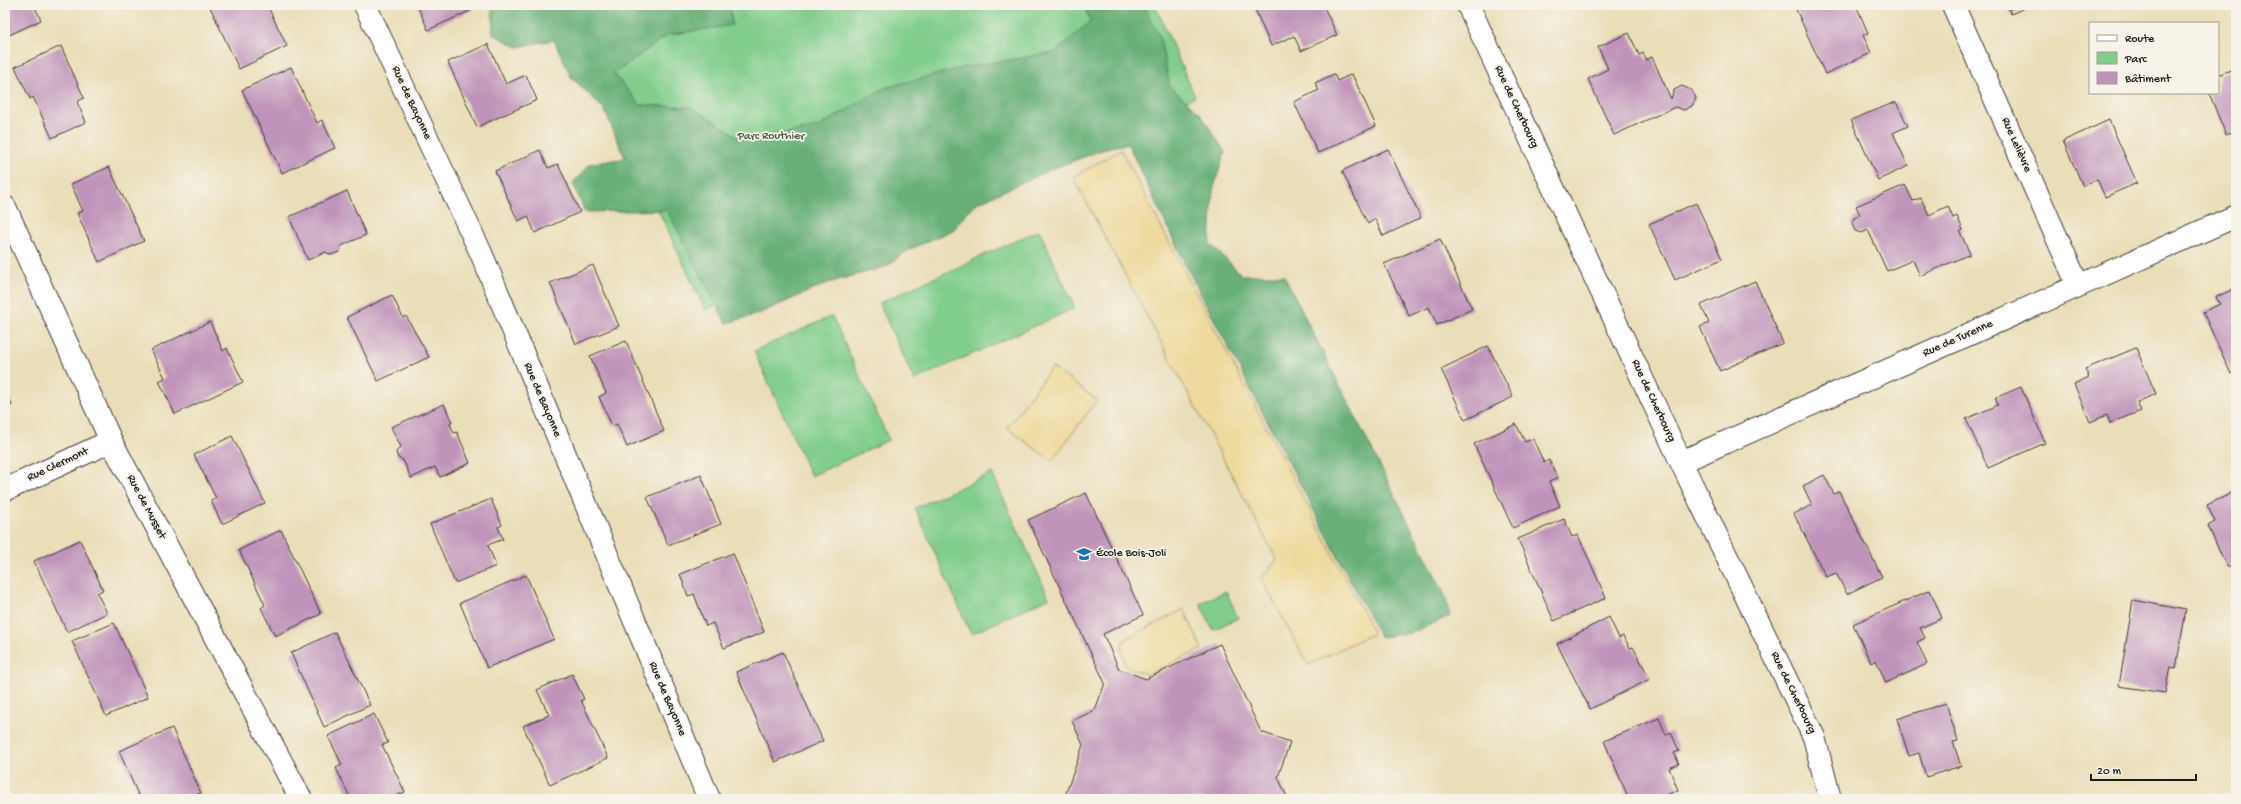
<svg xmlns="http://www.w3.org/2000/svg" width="2241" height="804" font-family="'Gochi Hand',sans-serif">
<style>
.green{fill:#80cd8c;stroke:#4e7454}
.forest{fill:#68b078;stroke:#42664a}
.sand{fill:#eeda9e;stroke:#857b5d}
.building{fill:#c094ba}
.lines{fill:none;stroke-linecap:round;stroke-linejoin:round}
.minor-casing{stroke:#3b3934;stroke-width:24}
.minor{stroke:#fff;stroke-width:22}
.labels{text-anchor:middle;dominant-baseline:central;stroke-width:3.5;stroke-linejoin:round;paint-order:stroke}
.street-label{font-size:12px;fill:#1c1c1c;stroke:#f7f3e8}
.park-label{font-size:12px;fill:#3f5a43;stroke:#f7f3e8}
.poi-label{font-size:12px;fill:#1c1c1c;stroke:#f7f3e8;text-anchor:start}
</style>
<rect width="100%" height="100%" fill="#f7f3e8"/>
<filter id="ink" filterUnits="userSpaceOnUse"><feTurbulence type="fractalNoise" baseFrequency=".025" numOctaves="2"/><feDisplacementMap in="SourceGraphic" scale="8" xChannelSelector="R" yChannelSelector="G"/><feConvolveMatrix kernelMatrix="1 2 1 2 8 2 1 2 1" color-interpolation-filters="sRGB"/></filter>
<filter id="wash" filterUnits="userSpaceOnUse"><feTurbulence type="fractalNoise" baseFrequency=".012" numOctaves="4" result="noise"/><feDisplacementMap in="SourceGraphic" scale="16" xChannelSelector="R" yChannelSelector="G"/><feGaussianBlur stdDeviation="0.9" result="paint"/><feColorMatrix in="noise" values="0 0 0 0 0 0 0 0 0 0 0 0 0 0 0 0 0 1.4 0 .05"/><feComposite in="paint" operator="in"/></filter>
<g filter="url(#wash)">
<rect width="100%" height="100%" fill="#eadeb9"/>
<!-- green -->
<path class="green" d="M 562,5 L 1155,5 L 1195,97 L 705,310 Z
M 1039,230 L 1075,308 L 914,380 L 879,303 Z
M 832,316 L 889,440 L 811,476 L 754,351 Z
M 992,473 L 1049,598 L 971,634 L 915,508 Z
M 1226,591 L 1238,618 L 1213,630 L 1200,603 Z"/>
<!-- forest -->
<path class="forest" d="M 492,5 L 730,5 L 732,25 L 667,35 L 614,74 L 640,105 L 691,107 L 744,140 L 818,127 L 884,88 L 961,68 L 1055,52 L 1091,21 L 1083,5 L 1144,5 L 1160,38 L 1170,87 L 1200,113 L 1225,152 L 1213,190 L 1210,244 L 1242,275 L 1284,275 L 1444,593 L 1450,616 L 1411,633 L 1380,637 L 1184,262 L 1128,144 L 1110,147 L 1052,169 L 975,204 L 953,230 L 908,250 L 887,266 L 828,283 L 758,314 L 726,323 L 667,210 L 585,212 L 573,183 L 590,164 L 625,158 L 604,109 L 571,77 L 554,40 L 517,47 L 493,34 Z"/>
<!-- sand -->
<path class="sand" d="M 1121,150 L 1374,633 L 1308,665 L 1261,578 L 1277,560 L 1073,177 Z
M 1052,367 L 1097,400 L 1052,461 L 1007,428 Z
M 1184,609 L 1202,649 L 1147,675 L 1126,667 L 1121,649 L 1124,640 Z"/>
<g id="blocks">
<!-- building -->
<path class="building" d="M 5,5 L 34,5 L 41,20 L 5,37 Z
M 209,5 L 267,5 L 287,46 L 239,69 Z
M 417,5 L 470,5 L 472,10 L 428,30 Z
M 1253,5 L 1323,5 L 1337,35 L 1301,51 L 1294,36 L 1271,46 Z
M 1794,5 L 1856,5 L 1868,33 L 1863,35 L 1871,53 L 1825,74 Z
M 2007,5 L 2031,5 L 2011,14 Z
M 1629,33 L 1639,55 L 1643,53 L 1646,60 L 1652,57 L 1671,99 L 1674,90 L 1682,86 L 1691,90 L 1696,98 L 1692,106 L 1684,110 L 1675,107 L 1614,135 L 1588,79 L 1608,69 L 1598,47 Z
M 488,44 L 506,84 L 526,75 L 537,100 L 477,127 L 448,62 Z
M 61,46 L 84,98 L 77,102 L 86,122 L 52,138 L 33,97 L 30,99 L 15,67 Z
M 291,67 L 317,123 L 322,120 L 335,148 L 282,173 L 242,90 Z
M 2236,68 L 2236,131 L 2226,135 L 2209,93 L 2218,93 L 2218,75 Z
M 1334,74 L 1337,81 L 1352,74 L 1376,126 L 1318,153 L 1294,102 L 1319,90 L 1315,83 Z
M 1896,102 L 1908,126 L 1893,133 L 1908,166 L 1878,180 L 1851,120 Z
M 2109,120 L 2137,183 L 2105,197 L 2097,179 L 2083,186 L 2063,141 Z
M 1388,149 L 1421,218 L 1383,236 L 1375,219 L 1368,224 L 1342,171 Z
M 540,150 L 548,168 L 558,164 L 580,212 L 535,233 L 528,216 L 518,221 L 495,171 Z
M 109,167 L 144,241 L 99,262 L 77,213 L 83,211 L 71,184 Z
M 1905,185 L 1913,201 L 1921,198 L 1929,215 L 1948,206 L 1953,218 L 1957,216 L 1963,230 L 1960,232 L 1970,254 L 1920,276 L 1913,260 L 1887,271 L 1868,230 L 1862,233 L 1855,231 L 1852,223 L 1854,218 L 1860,215 L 1856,206 Z
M 347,191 L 366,235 L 341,246 L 339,252 L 331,255 L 326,252 L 308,260 L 289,217 Z
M 1696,203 L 1722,259 L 1675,280 L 1649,224 Z
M 1440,239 L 1472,309 L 1437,325 L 1429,307 L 1409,316 L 1384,264 Z
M 593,265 L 619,326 L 576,344 L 550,283 Z
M 1755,281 L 1783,343 L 1720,371 L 1700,327 L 1709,323 L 1701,305 Z
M 2236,288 L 2236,372 L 2231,374 L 2203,312 L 2220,304 L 2216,297 Z
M 392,295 L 403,318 L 406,316 L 429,357 L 378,381 L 347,317 Z
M 210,322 L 223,351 L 227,348 L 243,382 L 175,414 L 159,381 L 165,378 L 151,350 Z
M 626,341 L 664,431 L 627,447 L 617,424 L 612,426 L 599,397 L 606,393 L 590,356 Z
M 1488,346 L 1513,397 L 1465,420 L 1441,369 Z
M 2136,348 L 2156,394 L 2137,402 L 2141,411 L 2110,423 L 2107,415 L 2090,422 L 2074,384 L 2089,377 L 2085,369 Z
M 2021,387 L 2045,443 L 1988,468 L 1966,419 L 1998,405 L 1995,398 Z
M 5,391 L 12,405 L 5,409 Z
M 444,404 L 452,422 L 450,424 L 454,433 L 457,432 L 470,463 L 440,477 L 435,467 L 411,478 L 403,460 L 398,458 L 396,452 L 401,447 L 391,427 Z
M 1516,424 L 1525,442 L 1533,439 L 1544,463 L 1549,460 L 1558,478 L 1549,482 L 1560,506 L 1513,528 L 1474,444 Z
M 232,436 L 265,503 L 222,524 L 211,501 L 216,498 L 194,455 Z
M 701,475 L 721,524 L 668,545 L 647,497 Z
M 1824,475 L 1834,494 L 1839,491 L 1882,577 L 1847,594 L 1836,573 L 1826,577 L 1794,514 L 1812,505 L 1803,486 Z
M 2236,491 L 2236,563 L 2227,567 L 2208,526 L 2215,522 L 2207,505 Z
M 1086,493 L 1143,615 L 1103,634 L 1119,669 L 1146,679 L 1220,644 L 1261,732 L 1290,742 L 1278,777 L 1287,797 L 1283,799 L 1058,799 L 1065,796 L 1083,745 L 1072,721 L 1095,710 L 1105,683 L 1028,520 Z
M 491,499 L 502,525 L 498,527 L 503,539 L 488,545 L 496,566 L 455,583 L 430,524 Z
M 1564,519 L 1572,537 L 1578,535 L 1606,598 L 1554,621 L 1518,539 Z
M 281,530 L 321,614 L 275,636 L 261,608 L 265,605 L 239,550 Z
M 80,540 L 103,590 L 97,593 L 107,613 L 67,632 L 34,561 Z
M 733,553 L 764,632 L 724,648 L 713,623 L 706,626 L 694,594 L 688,596 L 680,574 Z
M 526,575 L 554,639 L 487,668 L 460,603 Z
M 1930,590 L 1942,618 L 1920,628 L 1925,638 L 1917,642 L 1927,664 L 1886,683 L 1876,660 L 1871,663 L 1853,624 Z
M 2133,600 L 2186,610 L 2176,668 L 2170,667 L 2165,693 L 2119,686 Z
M 1609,617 L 1619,638 L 1623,636 L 1630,648 L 1633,647 L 1650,679 L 1590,709 L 1557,644 Z
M 114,623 L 148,697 L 106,716 L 72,641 Z
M 335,632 L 370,705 L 324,727 L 291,653 Z
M 783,652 L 823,741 L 775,762 L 736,672 Z
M 572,674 L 584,699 L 581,700 L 608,758 L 550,785 L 523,726 L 549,715 L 537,690 Z
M 1946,703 L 1958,741 L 1953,742 L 1961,766 L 1926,777 L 1919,753 L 1909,756 L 1897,719 Z
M 374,714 L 388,743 L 382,745 L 405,792 L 389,799 L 351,799 L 336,768 L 342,765 L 328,736 Z
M 1659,718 L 1666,735 L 1671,732 L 1679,751 L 1674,753 L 1679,764 L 1669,768 L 1678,790 L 1656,799 L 1629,799 L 1604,741 Z
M 172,728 L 201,793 L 195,795 L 197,799 L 140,799 L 119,751 Z"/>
</g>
</g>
<g filter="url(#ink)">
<use href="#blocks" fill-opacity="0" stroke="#3b3934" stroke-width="1"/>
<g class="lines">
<defs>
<path id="minor" d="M 365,5 L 481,253 L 709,799
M 1468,5 L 1681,462 L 1814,737 L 1830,799
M 1953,5 L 2078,285
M 5,207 L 111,441 L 301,799
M 1681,462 L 2236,216
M 5,490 L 111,441"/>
</defs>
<!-- minor casing -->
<use href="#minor" class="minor-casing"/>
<!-- minor -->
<use href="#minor" class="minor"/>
</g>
</g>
<!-- icons -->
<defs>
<symbol id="school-bare" viewBox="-9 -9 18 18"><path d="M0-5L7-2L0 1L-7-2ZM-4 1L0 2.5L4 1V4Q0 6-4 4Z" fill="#1f6fb2" stroke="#f7f3e8" stroke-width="2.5" paint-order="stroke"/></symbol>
</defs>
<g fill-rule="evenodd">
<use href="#school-bare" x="1073" y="543" width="22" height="22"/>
</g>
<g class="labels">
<!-- street labels -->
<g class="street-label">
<text transform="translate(411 103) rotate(65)">Rue de Bayonne</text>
<text transform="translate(1516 107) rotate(65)">Rue de Cherbourg</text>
<text transform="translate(2016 145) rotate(66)">Rue Lelièvre</text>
<text transform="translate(1958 339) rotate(-24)">Rue de Turenne</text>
<text transform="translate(542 400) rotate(67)">Rue de Bayonne</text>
<text transform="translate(1653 401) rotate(65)">Rue de Cherbourg</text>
<text transform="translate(58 465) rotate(-25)">Rue Clermont</text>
<text transform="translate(146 507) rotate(62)">Rue de Musset</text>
<text transform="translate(1793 693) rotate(64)">Rue de Cherbourg</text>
<text transform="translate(667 699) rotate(67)">Rue de Bayonne</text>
</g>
<!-- park labels -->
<g class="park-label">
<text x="771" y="137">Parc Routhier</text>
</g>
<!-- poi labels -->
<g class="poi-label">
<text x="1096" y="554">École Bois-Joli</text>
</g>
</g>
<!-- margin -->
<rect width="2241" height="804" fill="none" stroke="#f7f3e8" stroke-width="20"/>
<!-- legend -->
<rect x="2089" y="22" width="130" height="72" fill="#f7f3e8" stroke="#9f9d96"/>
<rect x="2097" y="35" width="20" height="6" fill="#ffffff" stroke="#9f9d96"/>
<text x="2125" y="42" font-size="12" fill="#1c1c1c">Route</text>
<rect x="2097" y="52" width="20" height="12" fill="#80cd8c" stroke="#9f9d96"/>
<text x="2125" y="62" font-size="12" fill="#1c1c1c">Parc</text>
<rect x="2097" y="72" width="20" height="12" fill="#c094ba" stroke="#9f9d96"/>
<text x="2125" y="82" font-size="12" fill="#1c1c1c">Bâtiment</text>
<!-- scale -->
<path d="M2091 774v6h105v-6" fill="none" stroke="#1c1c1c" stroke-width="2"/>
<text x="2097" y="774" font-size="12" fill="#1c1c1c" stroke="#f7f3e8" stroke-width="3" paint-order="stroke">20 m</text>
</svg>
